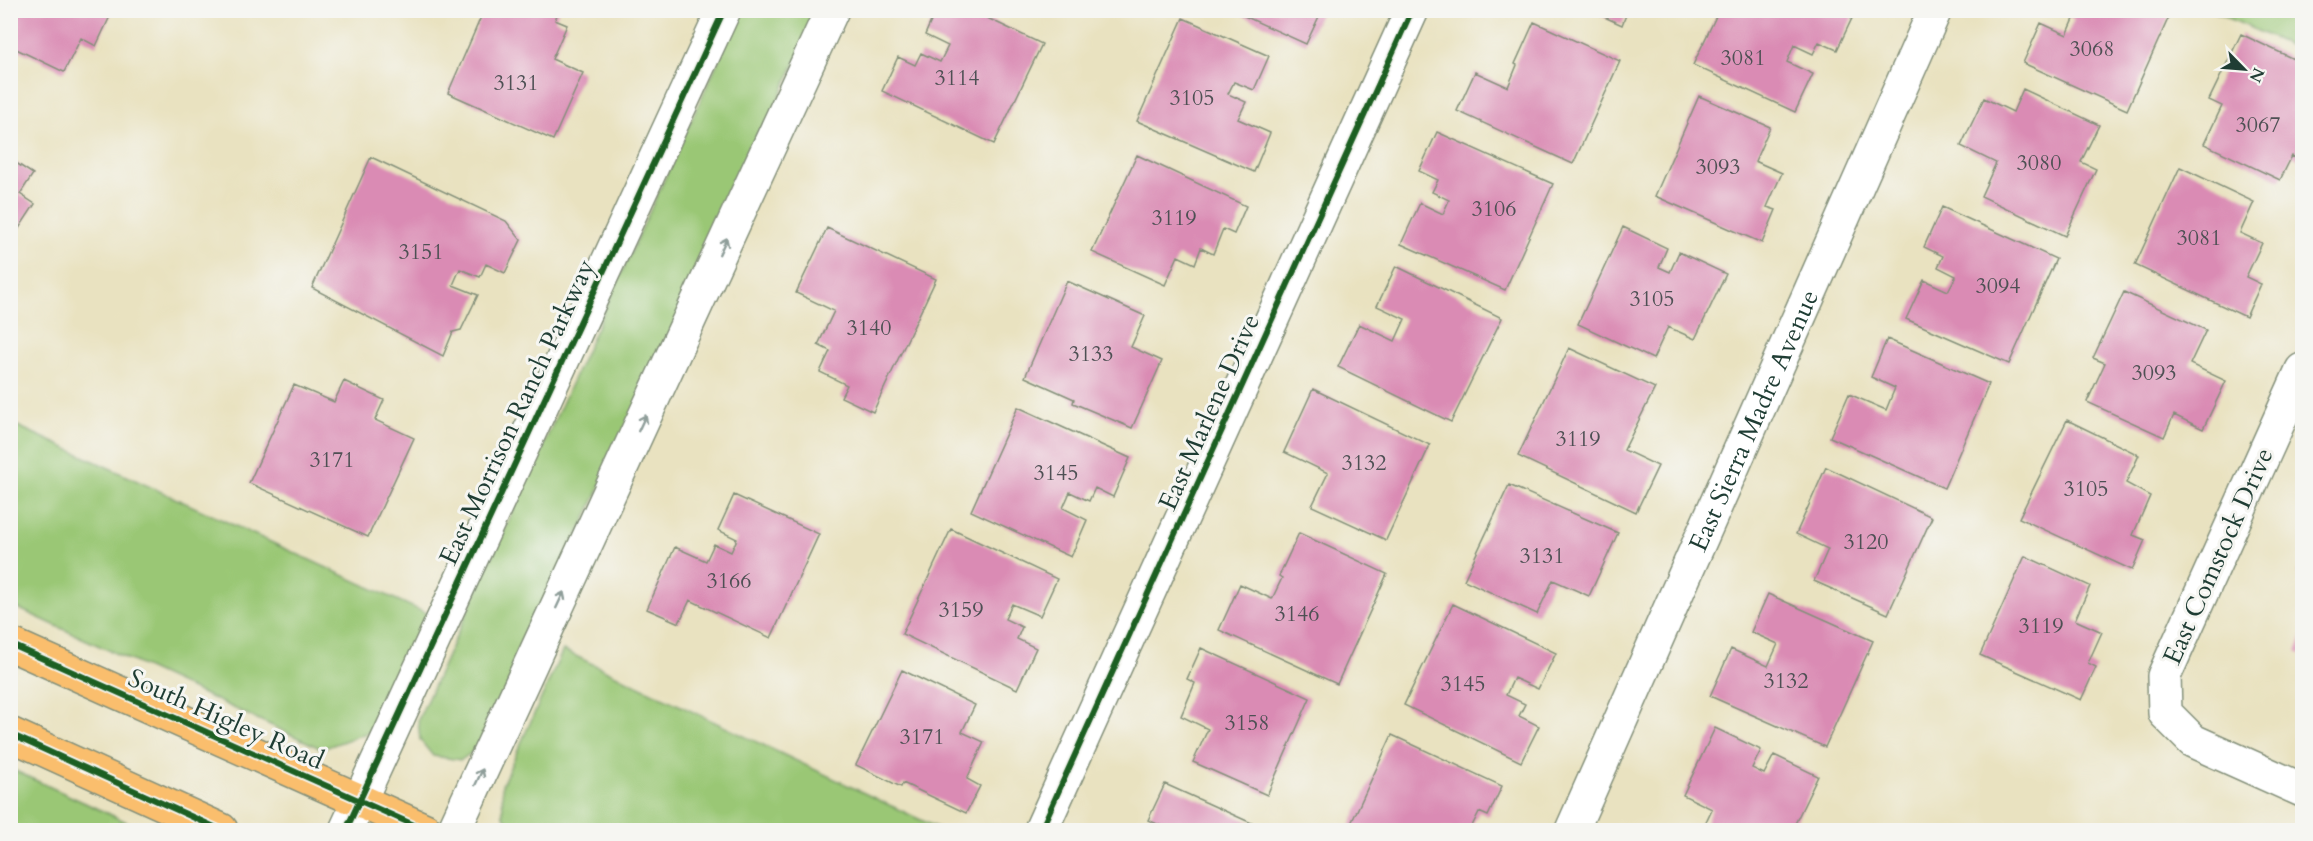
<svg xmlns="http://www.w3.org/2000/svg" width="2313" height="841" font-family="Cardo,serif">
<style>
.green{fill:#9ac774;stroke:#5c8254;stroke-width:1.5}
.building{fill:#da8bb4}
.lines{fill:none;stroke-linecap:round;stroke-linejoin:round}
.minor-casing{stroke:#84907a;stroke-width:36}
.major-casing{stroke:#84907a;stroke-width:36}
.minor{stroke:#fff;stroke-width:33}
.major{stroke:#fabe6d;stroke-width:33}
.cycleway-casing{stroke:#f6f6f2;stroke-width:10}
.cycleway{stroke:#1b5e20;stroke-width:6}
.oneway{stroke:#8f9e9a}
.labels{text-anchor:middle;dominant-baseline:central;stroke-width:6;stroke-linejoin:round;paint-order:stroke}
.number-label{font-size:22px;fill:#4e5054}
.street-label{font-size:26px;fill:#1f3d34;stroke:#f6f6f2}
</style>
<rect width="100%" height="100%" fill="#f6f6f2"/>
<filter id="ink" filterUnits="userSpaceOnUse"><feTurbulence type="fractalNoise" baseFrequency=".0167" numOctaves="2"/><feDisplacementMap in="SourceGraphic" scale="12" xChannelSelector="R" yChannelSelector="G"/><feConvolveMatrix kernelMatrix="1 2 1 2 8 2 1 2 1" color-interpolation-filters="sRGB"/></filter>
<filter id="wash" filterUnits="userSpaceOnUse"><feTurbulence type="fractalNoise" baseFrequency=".008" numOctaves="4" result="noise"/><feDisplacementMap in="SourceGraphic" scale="24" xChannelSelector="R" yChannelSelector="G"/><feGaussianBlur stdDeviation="1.35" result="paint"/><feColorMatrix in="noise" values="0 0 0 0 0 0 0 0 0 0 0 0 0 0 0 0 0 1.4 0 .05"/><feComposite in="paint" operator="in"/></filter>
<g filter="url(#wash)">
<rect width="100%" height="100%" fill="#e9e2c0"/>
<!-- green -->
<path class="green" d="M 741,11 L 819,11 L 481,746 L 461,760 L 433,756 L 420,740 L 418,720 Z
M 2213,11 L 2302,11 L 2302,51 Z
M 11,423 L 430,615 L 375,730 L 322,749 L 11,605 Z
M 563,650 L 942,830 L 517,830 L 503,816 L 502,785 Z
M 11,769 L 144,830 L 11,830 Z"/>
<g id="blocks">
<!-- building -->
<path class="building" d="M 10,10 L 113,10 L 96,46 L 81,38 L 64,72 L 10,46 Z
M 484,10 L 559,10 L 555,20 L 567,25 L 552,59 L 583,73 L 553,140 L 448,93 Z
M 936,10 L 983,10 L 981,15 L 1042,44 L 994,144 L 882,91 L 898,57 L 915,65 L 921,53 L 940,62 L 948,46 L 925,35 Z
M 1231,10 L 1322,10 L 1306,44 Z
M 1589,10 L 1628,10 L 1622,25 Z
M 1719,10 L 1847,10 L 1854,14 L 1837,50 L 1819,42 L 1813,54 L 1794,45 L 1787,62 L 1813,74 L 1795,112 L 1693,65 Z
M 2055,10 L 2172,10 L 2127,110 L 2023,63 L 2041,23 L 2067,35 L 2074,19 Z
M 1183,18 L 1269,56 L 1254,90 L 1234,82 L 1228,94 L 1246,102 L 1238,119 L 1270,133 L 1254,172 L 1137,121 Z
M 1534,22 L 1620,61 L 1573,164 L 1457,111 L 1475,72 L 1508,87 L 1517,65 L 1515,64 Z
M 2241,34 L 2302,63 L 2302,161 L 2292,156 L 2280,180 L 2204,144 L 2222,106 L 2209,100 Z
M 2023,89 L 2099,125 L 2081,162 L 2096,169 L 2065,236 L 1981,196 L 1996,163 L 1961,146 L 1984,98 L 2013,112 Z
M 1699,96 L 1770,127 L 1755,161 L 1782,173 L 1767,207 L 1776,210 L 1762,243 L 1655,196 Z
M 1437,132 L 1553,184 L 1505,290 L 1401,244 L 1420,203 L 1443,214 L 1449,200 L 1432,192 L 1438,180 L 1419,171 Z
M 1137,155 L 1246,206 L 1234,234 L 1223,229 L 1213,254 L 1201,248 L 1195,264 L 1178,256 L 1165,285 L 1092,252 Z
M 371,157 L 506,221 L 521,240 L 505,273 L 486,264 L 480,277 L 460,269 L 453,285 L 478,295 L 461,330 L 453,332 L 443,356 L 312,288 Z
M 10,159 L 33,174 L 20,194 L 35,204 L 10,242 Z
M 2180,167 L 2254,202 L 2240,233 L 2262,243 L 2246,277 L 2261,284 L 2246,317 L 2135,265 Z
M 1942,207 L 2056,259 L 2009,364 L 1906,319 L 1924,280 L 1948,291 L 1956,276 L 1938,267 L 1943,256 L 1924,247 Z
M 1623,227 L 1667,248 L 1659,267 L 1670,272 L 1679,252 L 1726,274 L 1695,339 L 1668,327 L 1653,359 L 1578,324 Z
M 827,228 L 936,279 L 873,412 L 841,397 L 847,385 L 820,372 L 830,351 L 818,345 L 834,311 L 796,293 Z
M 1396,266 L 1502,318 L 1451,422 L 1338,367 L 1359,324 L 1395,341 L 1405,319 L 1377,306 Z
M 1067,281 L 1145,316 L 1131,347 L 1162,361 L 1132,428 L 1073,403 L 1074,399 L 1025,377 Z
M 2124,292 L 2206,330 L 2190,364 L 2226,381 L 2203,429 L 2174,415 L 2164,437 L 2087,402 L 2105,363 L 2093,358 Z
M 1887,339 L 1989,384 L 1944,488 L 1830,437 L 1849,394 L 1886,410 L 1895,388 L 1871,377 Z
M 1569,348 L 1655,388 L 1624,450 L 1658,466 L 1636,512 L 1518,456 Z
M 344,381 L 384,400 L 375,420 L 414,438 L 368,537 L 249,483 L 294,385 L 334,402 Z
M 1313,389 L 1430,445 L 1386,540 L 1312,506 L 1328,473 L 1284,452 Z
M 1018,407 L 1130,458 L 1113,497 L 1095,488 L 1089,501 L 1070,492 L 1063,508 L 1087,520 L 1071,557 L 971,511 Z
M 2067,420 L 2139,455 L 2126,483 L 2150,496 L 2133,535 L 2145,540 L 2132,570 L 2019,518 Z
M 1826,467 L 1932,517 L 1888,614 L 1814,581 L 1828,549 L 1796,534 Z
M 1509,485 L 1618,533 L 1589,596 L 1553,580 L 1537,614 L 1464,580 Z
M 734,495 L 819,534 L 771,638 L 690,600 L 679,623 L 647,609 L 675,547 L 706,561 L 714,544 L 731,552 L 737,539 L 718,530 Z
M 951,529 L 1057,579 L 1040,616 L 1012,604 L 1005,619 L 1022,627 L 1017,639 L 1036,648 L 1017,689 L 902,634 Z
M 1299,533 L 1387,574 L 1337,684 L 1219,630 L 1240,584 L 1272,599 L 1282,578 L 1279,576 Z
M 2025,556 L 2090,586 L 2075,620 L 2102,632 L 2088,663 L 2096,667 L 2081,700 L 1980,655 Z
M 2302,561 L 2302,576 L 2297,573 Z
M 1768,594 L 1873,641 L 1825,747 L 1710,696 L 1731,649 L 1768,666 L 1778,644 L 1751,632 Z
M 1453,604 L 1556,653 L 1538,689 L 1514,678 L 1506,695 L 1525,704 L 1519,716 L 1539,726 L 1521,762 L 1404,705 Z
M 2302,636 L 2302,655 L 2296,652 Z
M 1201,648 L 1310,698 L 1267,795 L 1193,762 L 1208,729 L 1181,716 L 1195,683 L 1187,679 Z
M 902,670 L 975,705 L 962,732 L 984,742 L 967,779 L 980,786 L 966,813 L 903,783 L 901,787 L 856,765 Z
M 1715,728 L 1761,750 L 1752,768 L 1764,774 L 1774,755 L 1818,776 L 1792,830 L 1702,830 L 1712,809 L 1683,795 Z
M 1392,735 L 1502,786 L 1488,816 L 1479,812 L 1470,830 L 1439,829 L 1438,830 L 1348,830 Z
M 1165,784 L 1267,830 L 1171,830 L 1148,820 Z"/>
</g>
</g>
<g filter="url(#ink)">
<use href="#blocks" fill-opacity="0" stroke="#84907a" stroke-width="1.5"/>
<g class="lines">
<defs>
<g id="minor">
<path d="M 2302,370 L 2164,676 L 2165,713 L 2193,741 L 2302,790"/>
<path d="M 346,830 L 724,10"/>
<path d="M 454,830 L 832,10"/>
<path d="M 1041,830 L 1412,10"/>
<path id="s1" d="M 1572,830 L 1935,10"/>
</g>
<path id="major" d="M 10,644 L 425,830
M 10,734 L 221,830"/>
</defs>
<!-- minor casing -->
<use href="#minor" class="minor-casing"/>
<!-- major casing -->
<use href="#major" class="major-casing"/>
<!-- minor -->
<use href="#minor" class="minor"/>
<!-- major -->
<use href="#major" class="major"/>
<defs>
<path id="cycleway" d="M 10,644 L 425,830
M 10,734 L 221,830
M 346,830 L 724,10
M 1041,830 L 1412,10"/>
</defs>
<!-- cycleway casing -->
<use href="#cycleway" class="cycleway-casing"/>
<!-- cycleway -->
<use href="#cycleway" class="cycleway"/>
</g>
<!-- one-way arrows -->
<defs><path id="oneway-shaft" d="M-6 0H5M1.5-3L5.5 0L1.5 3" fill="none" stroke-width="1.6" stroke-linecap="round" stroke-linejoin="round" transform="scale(1.5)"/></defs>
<g class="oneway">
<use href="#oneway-shaft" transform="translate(723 246) rotate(-65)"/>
<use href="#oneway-shaft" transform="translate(642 423) rotate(-65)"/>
<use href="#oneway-shaft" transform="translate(560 600) rotate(-65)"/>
<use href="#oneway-shaft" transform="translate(479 777) rotate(-65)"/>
</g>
</g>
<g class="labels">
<!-- number labels -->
<g class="number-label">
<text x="2092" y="49">3068</text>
<text x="1743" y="58">3081</text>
<text x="957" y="78">3114</text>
<text x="516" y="83">3131</text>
<text x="1192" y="98">3105</text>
<text x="2258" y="125">3067</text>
<text x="2039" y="163">3080</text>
<text x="1718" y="167">3093</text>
<text x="1494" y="209">3106</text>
<text x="1174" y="218">3119</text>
<text x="2199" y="238">3081</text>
<text x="421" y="252">3151</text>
<text x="1998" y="286">3094</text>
<text x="1652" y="299">3105</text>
<text x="869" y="328">3140</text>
<text x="1091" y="354">3133</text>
<text x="2154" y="373">3093</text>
<text x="1578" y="439">3119</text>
<text x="332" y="460">3171</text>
<text x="1364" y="463">3132</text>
<text x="1056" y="473">3145</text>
<text x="2086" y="489">3105</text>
<text x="1866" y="542">3120</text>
<text x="1542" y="556">3131</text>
<text x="729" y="581">3166</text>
<text x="961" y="610">3159</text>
<text x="1297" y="614">3146</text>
<text x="2041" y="626">3119</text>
<text x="1786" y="681">3132</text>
<text x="1463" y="684">3145</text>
<text x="1247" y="723">3158</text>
<text x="922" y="737">3171</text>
</g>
<!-- street labels -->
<g class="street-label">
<text transform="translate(517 412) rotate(-65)">East Morrison Ranch Parkway</text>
<text transform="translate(1209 412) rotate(-66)">East Marlene Drive</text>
<text stroke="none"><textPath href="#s1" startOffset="448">East Sierra Madre Avenue</textPath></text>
<text transform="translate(2218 556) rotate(-66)">East Comstock Drive</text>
<text transform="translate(226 719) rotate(24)">South Higley Road</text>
</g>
</g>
<!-- margin -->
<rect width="2313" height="841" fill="none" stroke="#f6f6f2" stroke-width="36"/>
<!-- north arrow -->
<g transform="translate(2244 69) rotate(115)" stroke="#f6f6f2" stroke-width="4.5" paint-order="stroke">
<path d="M0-4.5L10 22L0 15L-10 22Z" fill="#1f3d34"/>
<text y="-9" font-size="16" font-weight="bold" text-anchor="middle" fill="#1f3d34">N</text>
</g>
</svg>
